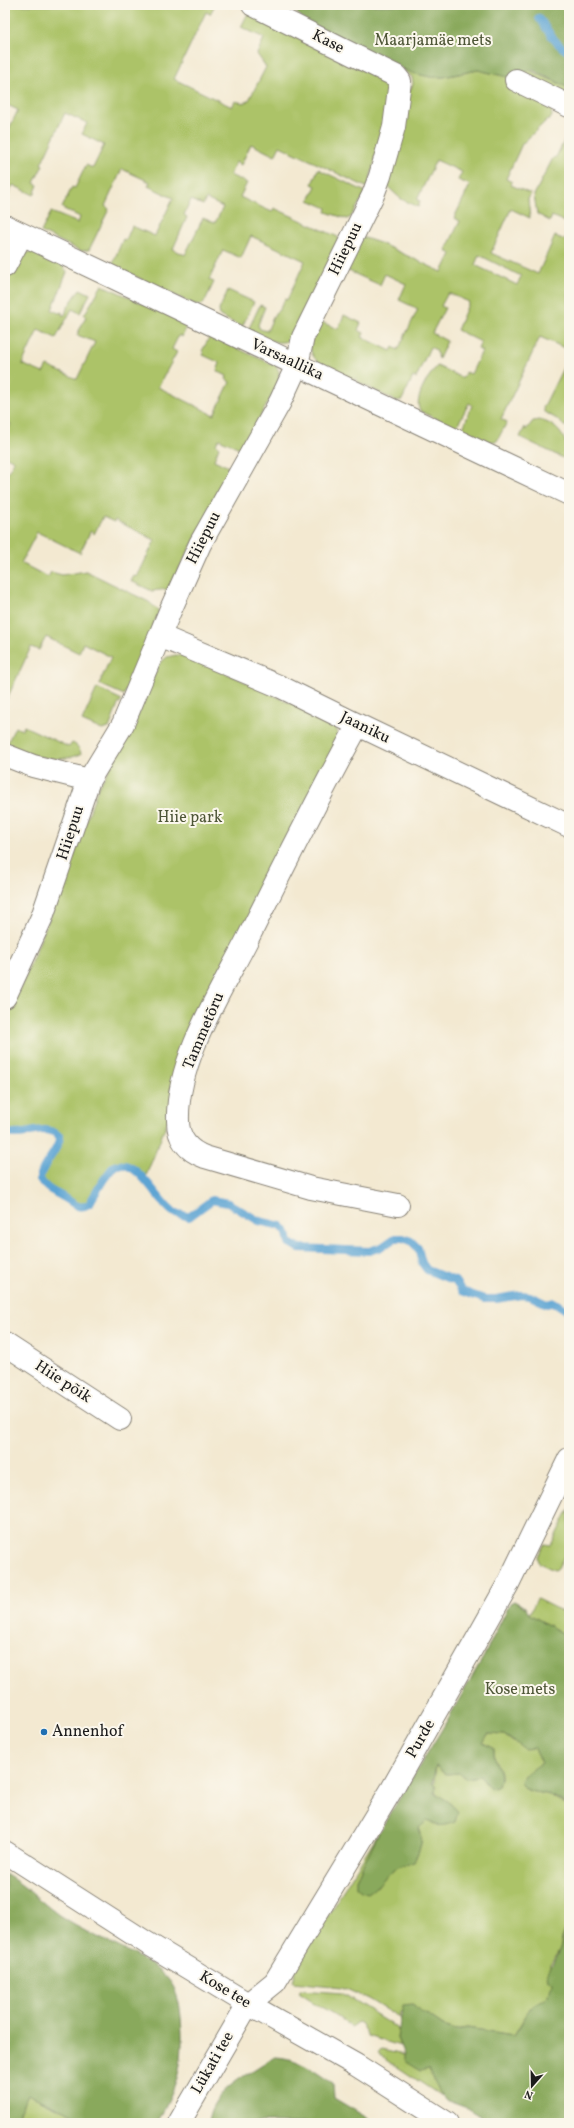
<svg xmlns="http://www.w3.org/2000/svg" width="574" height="2128" font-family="Vollkorn,serif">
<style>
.green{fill:#acc368;stroke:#647042;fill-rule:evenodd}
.forest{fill:#89a95c;stroke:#52623c}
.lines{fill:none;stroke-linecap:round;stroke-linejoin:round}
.stream{stroke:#5da4d3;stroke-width:8}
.street-casing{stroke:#888276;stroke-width:24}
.secondary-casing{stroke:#888276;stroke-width:24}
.street{stroke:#fff;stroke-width:22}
.secondary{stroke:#fff;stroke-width:22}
.poi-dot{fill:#1f6fb2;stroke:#fbf7ec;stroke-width:1.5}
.labels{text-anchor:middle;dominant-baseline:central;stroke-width:4;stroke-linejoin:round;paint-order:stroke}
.park-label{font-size:16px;fill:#4e5637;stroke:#fbf7ec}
.street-label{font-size:16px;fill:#1c1c1c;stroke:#fbf7ec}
.poi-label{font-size:16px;fill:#1c1c1c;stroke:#fbf7ec;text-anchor:start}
</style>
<rect width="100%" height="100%" fill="#fbf7ec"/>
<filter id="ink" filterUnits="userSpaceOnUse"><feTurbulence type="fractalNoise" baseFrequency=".025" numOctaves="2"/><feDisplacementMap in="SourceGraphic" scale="8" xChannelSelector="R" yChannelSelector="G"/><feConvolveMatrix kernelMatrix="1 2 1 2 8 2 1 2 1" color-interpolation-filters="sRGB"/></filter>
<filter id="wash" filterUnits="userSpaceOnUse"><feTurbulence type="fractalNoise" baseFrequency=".012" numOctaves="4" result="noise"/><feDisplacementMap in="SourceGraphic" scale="16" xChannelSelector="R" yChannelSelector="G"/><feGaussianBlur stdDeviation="0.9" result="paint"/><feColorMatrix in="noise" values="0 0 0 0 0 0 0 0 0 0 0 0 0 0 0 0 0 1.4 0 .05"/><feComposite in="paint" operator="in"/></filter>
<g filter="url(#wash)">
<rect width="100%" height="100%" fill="#f3e9d1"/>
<!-- green -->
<path class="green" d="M 5,5 L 215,5 L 210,14 L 206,12 L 174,79 L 232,107 L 235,101 L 244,103 L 249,100 L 266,67 L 257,54 L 264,38 L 241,27 L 248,13 L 390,83 L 391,93 L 368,188 L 280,146 L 275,156 L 251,144 L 241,165 L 236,162 L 230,175 L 247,183 L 240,197 L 272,212 L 274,208 L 338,237 L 340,244 L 295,336 C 279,350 265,337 248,330 L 260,305 L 265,307 L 258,325 L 260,329 L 267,331 L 275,313 L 279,310 L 285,299 L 287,300 L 305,261 L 251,236 L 241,258 L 223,250 L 209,280 L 214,282 L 205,301 L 201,305 L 193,304 L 112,265 L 123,239 L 126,240 L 132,226 L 155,236 L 173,198 L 148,186 L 150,182 L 122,169 L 105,206 L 109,209 L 89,250 L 81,251 L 41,232 L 51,212 L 78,223 L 80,217 L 62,208 L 72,187 L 75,188 L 86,165 L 93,168 L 104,145 L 82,134 L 87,123 L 65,113 L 41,164 L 43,165 L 34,183 L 38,185 L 34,195 L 13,185 L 5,202 L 5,137 L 18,110 L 5,104 ZM 206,199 L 223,207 L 215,223 L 203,218 L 185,255 L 173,249 L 187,217 L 184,215 L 191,200 L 203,205 Z
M 401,69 L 430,77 L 444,77 L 478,70 L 512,78 L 551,109 L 552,116 L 549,121 L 547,120 L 522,144 L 506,179 L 512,182 L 511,185 L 531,194 L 528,199 L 530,218 L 511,209 L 491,253 L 538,274 L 555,236 L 565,240 L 569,231 L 569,350 L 540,337 L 501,419 L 507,422 L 497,441 L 485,442 L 462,431 L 472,405 L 469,403 L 456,428 L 420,411 C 413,399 429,375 437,366 L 463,378 L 466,372 L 471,374 L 482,351 L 478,349 L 481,342 L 457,330 L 469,302 L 448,293 L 441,306 L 445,308 L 432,333 L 447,341 L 439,359 L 436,350 L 430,347 L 416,378 L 413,377 L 402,400 L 396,401 L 356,381 L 356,378 L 352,380 C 338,373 306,364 311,342 C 313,335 318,328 321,322 L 338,329 L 344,315 L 361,323 L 358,330 L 364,333 L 362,337 L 391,351 L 393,347 L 398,350 L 418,309 L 399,300 L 406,284 L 385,274 L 380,285 L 344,269 L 362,237 L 380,243 L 442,272 L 451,254 L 446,250 L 460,221 L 454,218 L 470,185 L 458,180 L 462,172 L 436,160 L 417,200 L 420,201 L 418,207 L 401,199 L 387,186 L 409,92 L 413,84 L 412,77 ZM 479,255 L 521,276 L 517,285 L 475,265 Z
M 529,70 L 569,88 L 569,98 L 524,72 Z
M 569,124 L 569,224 L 552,216 L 550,221 L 537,214 L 534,195 L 553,158 L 556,157 L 569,131 L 566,130 Z
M 318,169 L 366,192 L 351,217 L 347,219 L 326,212 L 327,208 L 309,200 L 316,186 L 312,184 Z
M 33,252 L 62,265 L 67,272 L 52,310 L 56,311 L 58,313 L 62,312 L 62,315 L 65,315 L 67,308 L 80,289 L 90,294 L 80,313 L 72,309 L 56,338 L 38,330 L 22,364 L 43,373 L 47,366 L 77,379 L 95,342 L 77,335 L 86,316 L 84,315 L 102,285 L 188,324 L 182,337 L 179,335 L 172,349 L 177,352 L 158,387 L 214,415 L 230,382 L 226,379 L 227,376 L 217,371 L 220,363 L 203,355 L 204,353 L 202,351 L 210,336 L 276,366 L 279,371 L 279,383 L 242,449 L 219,439 L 216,444 L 219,447 L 214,460 L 233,469 L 168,589 L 152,591 L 131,581 L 134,576 L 137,577 L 155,540 L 115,520 L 114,522 L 103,517 L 94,534 L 91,530 L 80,553 L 37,532 L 21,563 L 48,577 L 51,572 L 62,575 L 86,571 L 149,602 L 159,611 L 124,695 L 99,684 L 111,657 L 83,643 L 79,653 L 46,637 L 39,650 L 31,647 L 5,703 L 5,478 L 14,461 L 5,456 L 5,436 L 11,424 L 5,421 L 5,281 L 24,253 Z
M 228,290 L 254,302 L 242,327 L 220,316 L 219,310 Z
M 569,356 L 569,419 L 565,427 L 557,419 L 544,412 L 543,408 Z
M 539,420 C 560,424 569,442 569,461 L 520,437 L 525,427 L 526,430 L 533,421 Z
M 176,655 L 184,656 L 237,678 L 305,710 L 336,727 L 338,734 L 336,746 L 168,1120 L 144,1181 L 134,1168 L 117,1165 L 104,1179 L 89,1204 L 81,1207 L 57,1195 L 40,1179 C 41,1164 58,1153 60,1137 C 47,1120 21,1141 5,1131 L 5,1015 L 20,989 L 67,875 L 98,788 L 131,732 L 159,664 L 167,657 Z
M 97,688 L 122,700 L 118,705 L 109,728 L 102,730 L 82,721 Z
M 24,726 L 69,747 L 72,743 C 77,745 80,748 81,754 C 55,765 31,754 5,748 L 15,727 L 22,730 Z
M 569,1509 L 569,1546 L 558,1569 L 554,1570 L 539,1563 L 538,1557 L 544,1544 L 551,1545 Z
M 537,1599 L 569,1615 L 569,1637 L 529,1614 Z
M 488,1734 L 504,1735 L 513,1742 L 535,1748 L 542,1763 L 527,1790 L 550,1795 L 569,1807 L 569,1921 L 562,1938 L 560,1949 L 550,1964 L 552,1982 L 550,1994 L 543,2001 L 531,2007 L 514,2035 L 467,2028 L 456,2030 L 443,2026 L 412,2005 L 400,2013 L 399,2018 L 368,1999 L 342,1987 L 293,1982 L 297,1966 L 380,1830 L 356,1879 L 377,1887 C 387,1873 396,1865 414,1862 C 419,1849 425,1841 419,1828 L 422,1823 L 451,1803 C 428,1791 434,1788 436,1766 L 446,1774 L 459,1773 L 465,1778 L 480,1776 L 490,1788 L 497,1787 C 506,1771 493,1766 494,1749 L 483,1743 Z
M 300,1990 L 342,1993 L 398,2028 L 397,2038 L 400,2046 L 368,2036 L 360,2023 L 356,2022 L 352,2027 C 344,2023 338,2016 330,2012 C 319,2006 309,2000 299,1993 Z
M 381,2050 L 404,2055 L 425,2069 L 429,2069 L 441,2096 L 378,2054 Z
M 28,2094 L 89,2123 L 14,2123 Z"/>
<!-- forest -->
<path class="forest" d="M 282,5 L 569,5 L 569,88 L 533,70 L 529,70 L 512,78 L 478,70 L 443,77 L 430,77 L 412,73 L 307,23 L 295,11 Z
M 514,1601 L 525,1607 L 529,1614 L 569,1637 L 569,1807 C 563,1802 556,1797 549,1795 C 539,1791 525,1794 521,1782 L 524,1775 L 542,1763 L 535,1748 L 525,1749 L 504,1735 L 488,1734 L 483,1743 L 494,1749 C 493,1766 505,1771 497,1787 L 490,1789 L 480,1776 L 465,1778 L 459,1773 L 446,1774 L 436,1766 L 432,1783 L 436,1787 L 435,1793 L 451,1803 L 458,1812 L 455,1822 C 443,1826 437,1828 428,1820 L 419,1828 C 425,1841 419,1849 414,1862 C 385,1868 388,1880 368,1893 L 361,1891 L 356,1887 L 356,1879 L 380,1830 L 441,1731 L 484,1656 L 510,1603 Z
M 5,1874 C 31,1889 50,1912 76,1926 C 105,1942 136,1952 162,1973 C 176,1984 180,2001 181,2018 C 185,2061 178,2086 157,2123 L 89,2123 L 28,2094 L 14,2123 L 5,2123 Z
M 569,1921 L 569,2123 L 492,2123 L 470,2109 L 445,2100 L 438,2091 L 429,2069 L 420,2071 L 404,2061 L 404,2055 L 397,2038 L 403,2006 L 412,2005 L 443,2026 L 456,2030 L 467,2028 L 514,2035 C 521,2027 524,2015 531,2007 C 541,1996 548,2007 552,1982 L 546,1977 C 549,1966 557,1958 560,1948 C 563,1939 564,1930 569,1921 Z
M 273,2057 C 297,2057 314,2070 333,2083 L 334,2098 L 376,2123 L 208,2123 C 210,2090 250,2074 273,2057 Z"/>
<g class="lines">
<!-- stream -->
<path class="stream" d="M 539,18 C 548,30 555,45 569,52
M 5,1131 C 21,1141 46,1120 60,1137 C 58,1153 41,1164 40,1179 C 45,1189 55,1192 63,1197 C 73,1202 78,1211 89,1204 L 104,1179 L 114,1166 C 137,1156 157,1201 173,1212 C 177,1214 184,1215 189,1217 L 212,1200 L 228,1203 L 259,1221 L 281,1226 L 287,1233 L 289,1243 L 299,1248 L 369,1251 L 382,1247 L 395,1238 L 403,1238 L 411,1241 L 418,1248 L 422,1263 L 427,1270 L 455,1281 L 462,1291 L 484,1299 L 496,1299 L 521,1295 L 530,1296 L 547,1304 L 554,1302 L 569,1312"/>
</g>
</g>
<g filter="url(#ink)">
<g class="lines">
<defs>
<path id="street" d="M 516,80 L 569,106
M 5,226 L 569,494
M 5,266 L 22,234
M 160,636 L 281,687 L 352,722 L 569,826
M 358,725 C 319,795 283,868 247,940 C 220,993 176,1061 178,1121 C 178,1140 189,1151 205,1157 L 311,1188 L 398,1205
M 5,755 L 33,766 L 89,780
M 5,997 L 42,917 L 89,780 L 123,724 L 170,611 L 200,544 L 280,402 L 297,365 L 303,337 L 373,195 L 380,176 L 394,127 L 400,81 L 396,76 L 253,5
M 5,1344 L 120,1419
M 248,2004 L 275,1982 L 392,1789 L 481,1632 L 508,1584 L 569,1459"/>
<path id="secondary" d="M 5,1852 L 147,1943 L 248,2004 L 356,2065 L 447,2123
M 179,2123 L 248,2004"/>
</defs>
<!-- street casing -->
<use href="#street" class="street-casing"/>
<!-- secondary casing -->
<use href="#secondary" class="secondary-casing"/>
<!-- street -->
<use href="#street" class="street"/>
<!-- secondary -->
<use href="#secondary" class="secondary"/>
</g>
</g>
<!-- markers -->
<circle class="poi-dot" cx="44" cy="1732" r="4"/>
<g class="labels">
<!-- park labels -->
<g class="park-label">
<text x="433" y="41">Maarjamäe mets</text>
<text x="190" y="818">Hiie park</text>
<text x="520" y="1690">Kose mets</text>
</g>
<!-- street labels -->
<g class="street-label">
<text transform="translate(328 42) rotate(27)">Kase</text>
<text transform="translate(346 249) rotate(-64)">Hiiepuu</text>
<text transform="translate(287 360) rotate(25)">Varsaallika</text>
<text transform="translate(204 538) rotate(-63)">Hiiepuu</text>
<text transform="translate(365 728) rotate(26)">Jaaniku</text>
<text transform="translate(71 833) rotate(-72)">Hiiepuu</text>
<text transform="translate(204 1031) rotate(-67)">Tammetõru</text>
<text transform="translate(63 1382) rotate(33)">Hiie põik</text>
<text transform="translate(421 1739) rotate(-60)">Purde</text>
<text transform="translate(225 1990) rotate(31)">Kose tee</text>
<text transform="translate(213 2063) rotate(-60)">Lükati tee</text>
</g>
<!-- poi labels -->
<g class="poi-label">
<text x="52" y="1732">Annenhof</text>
</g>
</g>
<!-- margin -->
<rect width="574" height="2128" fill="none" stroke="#fbf7ec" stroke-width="20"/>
<!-- north arrow -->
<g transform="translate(532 2086) rotate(200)" stroke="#fbf7ec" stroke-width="3" paint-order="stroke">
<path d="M0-3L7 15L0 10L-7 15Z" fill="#1c1c1c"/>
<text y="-6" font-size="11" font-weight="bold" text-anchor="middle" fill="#1c1c1c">N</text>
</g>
</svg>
